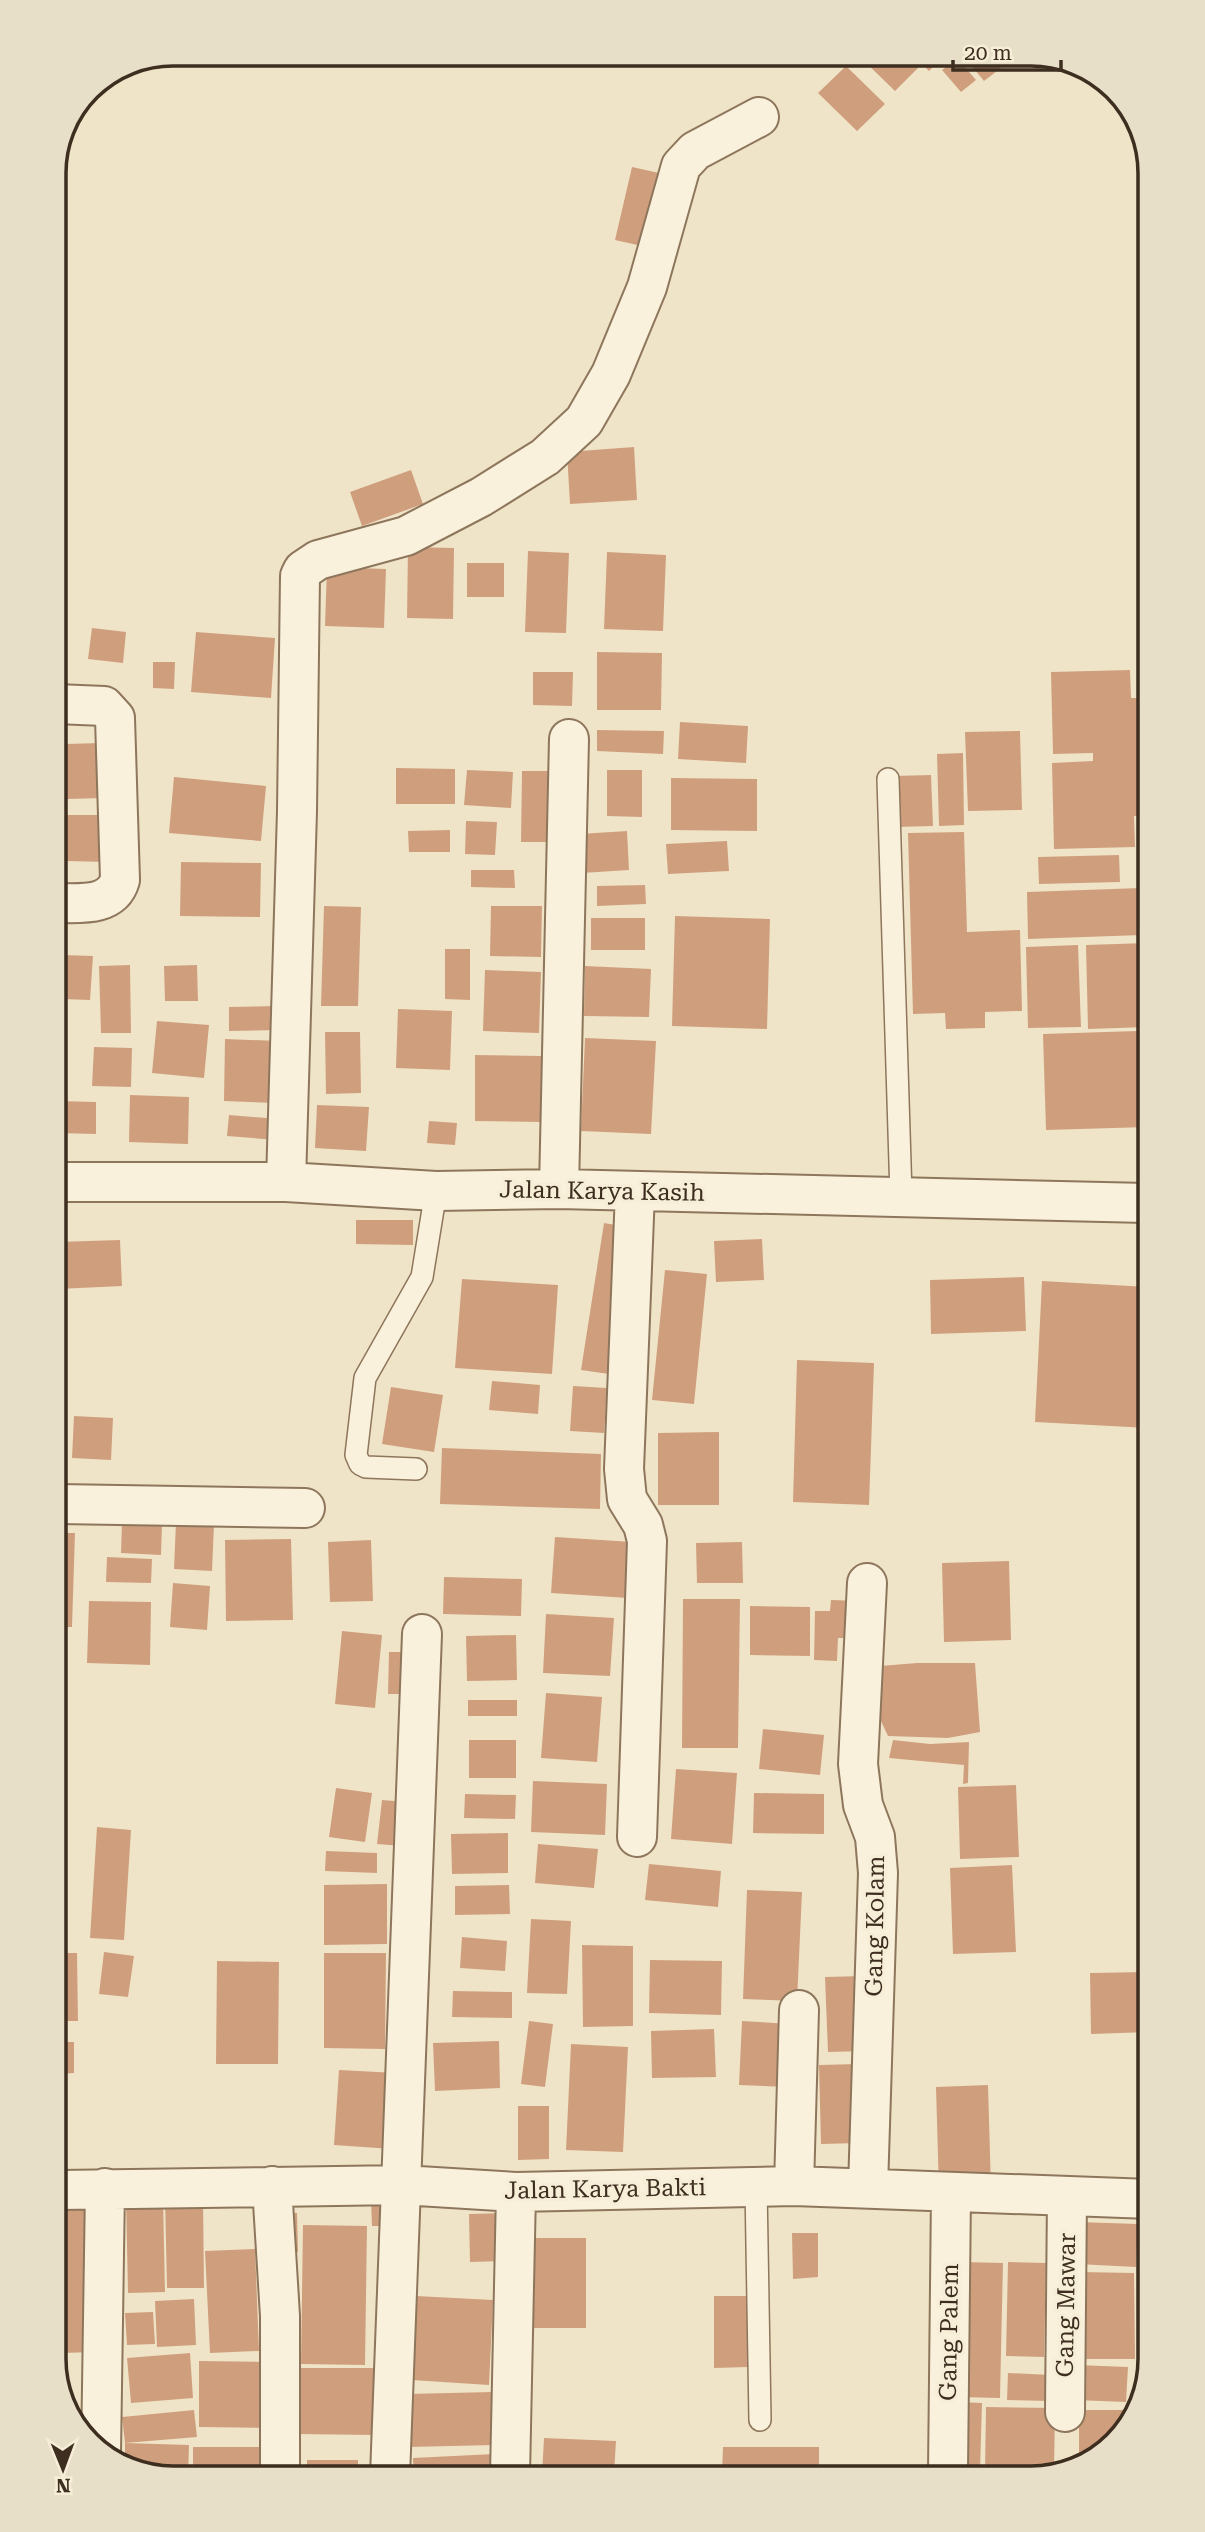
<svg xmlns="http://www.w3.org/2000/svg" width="1205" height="2532" font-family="'Roboto Serif',serif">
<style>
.building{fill:#cf9f7d}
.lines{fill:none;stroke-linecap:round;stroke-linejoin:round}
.service-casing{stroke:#8d765c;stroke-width:24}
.minor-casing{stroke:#8d765c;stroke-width:42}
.service{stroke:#faf1dc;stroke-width:21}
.minor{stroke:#faf1dc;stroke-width:38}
.labels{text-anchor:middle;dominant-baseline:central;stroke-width:7;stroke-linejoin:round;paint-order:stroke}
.street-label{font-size:24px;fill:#3d2e20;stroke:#f7eed8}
.rim{fill:none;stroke:#3d2e20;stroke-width:3.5}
</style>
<rect width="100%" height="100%" fill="#f0e4c8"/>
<!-- building -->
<path class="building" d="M 945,55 L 929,71 L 914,56 L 930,56 Z
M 969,55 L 990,55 L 1001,68 L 984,81 L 965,58 Z
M 859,56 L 907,56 L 918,68 L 895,91 Z
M 957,58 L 976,80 L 961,92 L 942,70 Z
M 846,66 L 885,104 L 857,131 L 818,93 Z
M 632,167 L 668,175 L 651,248 L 615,240 Z
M 634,447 L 637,500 L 570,504 L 567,452 Z
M 411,470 L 423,504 L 362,526 L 350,492 Z
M 408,547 L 454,548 L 453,619 L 407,618 Z
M 528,551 L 569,553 L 566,633 L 525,632 Z
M 607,552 L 666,555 L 663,631 L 604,629 Z
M 467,563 L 504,563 L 504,597 L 467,597 Z
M 327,567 L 386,569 L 384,628 L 325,626 Z
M 56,621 L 67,621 L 67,659 L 56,659 Z
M 92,628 L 126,632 L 123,663 L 88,659 Z
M 196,632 L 275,638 L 271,698 L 191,692 Z
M 597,652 L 662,653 L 661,710 L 597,710 Z
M 153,662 L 175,662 L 174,689 L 153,688 Z
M 1130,670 L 1131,698 L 1146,698 L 1146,815 L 1134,816 L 1135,847 L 1054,849 L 1052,763 L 1093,761 L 1093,753 L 1053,754 L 1051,672 Z
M 533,672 L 573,672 L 572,706 L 533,705 Z
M 680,722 L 748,726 L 746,763 L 678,759 Z
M 597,730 L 664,731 L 663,754 L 597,751 Z
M 1020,731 L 1022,810 L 968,811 L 965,732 Z
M 102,743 L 104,798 L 67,799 L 65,744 Z
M 963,753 L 964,825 L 939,826 L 937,754 Z
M 396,768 L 455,769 L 455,804 L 396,804 Z
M 467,770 L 513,772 L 511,808 L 464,805 Z
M 607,770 L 642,770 L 642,817 L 607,816 Z
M 522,771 L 564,771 L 564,842 L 521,842 Z
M 931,775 L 933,826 L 895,827 L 893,776 Z
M 174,777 L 266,786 L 261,841 L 169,833 Z
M 671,778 L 757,779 L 757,831 L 671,830 Z
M 65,815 L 108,815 L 108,862 L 65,861 Z
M 466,821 L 497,822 L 495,855 L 465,854 Z
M 450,830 L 450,852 L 409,852 L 408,831 Z
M 627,831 L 629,870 L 582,873 L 580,834 Z
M 964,832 L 967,932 L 1020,930 L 1022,1011 L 985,1012 L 985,1028 L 946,1029 L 945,1013 L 913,1014 L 908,833 Z
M 727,841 L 729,871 L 668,874 L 666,844 Z
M 1119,855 L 1120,882 L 1039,884 L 1038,857 Z
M 181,862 L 261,863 L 260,917 L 180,916 Z
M 471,870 L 514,870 L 515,888 L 471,887 Z
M 645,885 L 646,904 L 597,906 L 597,886 Z
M 1141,888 L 1142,935 L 1028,939 L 1027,892 Z
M 324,906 L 361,907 L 358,1006 L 321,1006 Z
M 491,906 L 542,906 L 541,957 L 490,956 Z
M 675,916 L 770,919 L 767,1029 L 672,1026 Z
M 591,918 L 645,918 L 645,950 L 591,950 Z
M 1147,943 L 1147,1027 L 1088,1029 L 1086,945 Z
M 1078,945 L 1081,1027 L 1028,1028 L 1026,947 Z
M 445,949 L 470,949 L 470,1000 L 445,999 Z
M 63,955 L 93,956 L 90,1000 L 61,999 Z
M 130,965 L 131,1033 L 101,1033 L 99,966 Z
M 197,965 L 198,1001 L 165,1001 L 164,966 Z
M 585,966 L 651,969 L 649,1017 L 584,1016 Z
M 485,970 L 541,972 L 539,1033 L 483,1031 Z
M 277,1006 L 277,1030 L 229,1031 L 229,1007 Z
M 398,1009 L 452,1011 L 450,1070 L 396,1068 Z
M 157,1021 L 209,1025 L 204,1078 L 152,1073 Z
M 1137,1031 L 1147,1031 L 1147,1127 L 1046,1130 L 1043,1034 Z
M 325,1032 L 360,1032 L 361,1093 L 326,1094 Z
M 585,1038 L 656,1041 L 651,1134 L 581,1131 Z
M 225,1039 L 279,1041 L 276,1103 L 224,1101 Z
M 94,1047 L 132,1048 L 131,1087 L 92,1086 Z
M 475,1055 L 541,1056 L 541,1122 L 475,1121 Z
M 130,1095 L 189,1097 L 188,1144 L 129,1142 Z
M 57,1101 L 96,1102 L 96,1134 L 57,1133 Z
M 317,1105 L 369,1107 L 366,1151 L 315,1148 Z
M 229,1115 L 279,1119 L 277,1140 L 227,1136 Z
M 429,1121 L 457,1123 L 455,1145 L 427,1143 Z
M 356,1220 L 413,1220 L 413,1245 L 356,1244 Z
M 604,1223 L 633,1228 L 609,1374 L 581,1370 Z
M 762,1239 L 764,1280 L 716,1282 L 714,1241 Z
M 120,1240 L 122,1286 L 58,1289 L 57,1242 Z
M 665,1270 L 707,1274 L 694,1404 L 652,1400 Z
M 1024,1277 L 1026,1331 L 931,1334 L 930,1280 Z
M 462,1279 L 558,1285 L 552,1374 L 455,1368 Z
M 1042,1281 L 1148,1287 L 1140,1403 L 1148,1403 L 1148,1428 L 1035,1422 Z
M 1145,1357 L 1148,1357 L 1148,1387 L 1145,1387 Z
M 797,1360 L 874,1363 L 869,1505 L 793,1502 Z
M 492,1381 L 540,1385 L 538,1414 L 489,1410 Z
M 573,1386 L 607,1388 L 604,1433 L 570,1431 Z
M 391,1387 L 443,1395 L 434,1452 L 382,1444 Z
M 74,1416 L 113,1418 L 111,1460 L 72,1458 Z
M 719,1432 L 719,1505 L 658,1505 L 658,1433 Z
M 442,1448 L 601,1454 L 600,1509 L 440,1504 Z
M 122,1522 L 162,1524 L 161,1555 L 121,1553 Z
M 176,1522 L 214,1524 L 212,1571 L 174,1569 Z
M 58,1533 L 75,1533 L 72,1627 L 59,1627 Z
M 555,1537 L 632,1542 L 628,1598 L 551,1593 Z
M 291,1539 L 293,1620 L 226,1621 L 225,1540 Z
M 371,1540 L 373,1601 L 330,1602 L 328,1542 Z
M 742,1542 L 743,1583 L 697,1583 L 696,1543 Z
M 107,1557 L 152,1559 L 151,1583 L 106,1582 Z
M 1009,1561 L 1011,1640 L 944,1642 L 942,1563 Z
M 444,1577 L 522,1579 L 521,1616 L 443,1614 Z
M 173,1583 L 210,1586 L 207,1630 L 170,1627 Z
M 683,1599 L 740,1599 L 738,1748 L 682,1748 Z
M 831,1600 L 859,1601 L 857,1638 L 838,1638 L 837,1661 L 814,1660 L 815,1611 L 830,1611 Z
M 89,1601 L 151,1602 L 150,1665 L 87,1663 Z
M 750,1606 L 810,1607 L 810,1656 L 750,1655 Z
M 546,1614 L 614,1618 L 610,1676 L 543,1673 Z
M 342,1631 L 382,1635 L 375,1708 L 335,1704 Z
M 516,1635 L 517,1680 L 467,1681 L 466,1636 Z
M 389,1652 L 415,1652 L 414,1694 L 388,1694 Z
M 917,1663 L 975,1663 L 980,1732 L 948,1738 L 888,1736 L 880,1719 L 880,1666 Z
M 546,1693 L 602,1697 L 597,1762 L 541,1758 Z
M 468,1700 L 517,1700 L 517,1716 L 468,1716 Z
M 763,1729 L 824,1735 L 820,1775 L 759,1769 Z
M 469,1740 L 516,1740 L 516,1778 L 469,1778 Z
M 893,1740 L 930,1744 L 969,1742 L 968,1783 L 963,1784 L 964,1765 L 889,1758 Z
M 676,1769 L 737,1773 L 732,1844 L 671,1839 Z
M 533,1781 L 607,1784 L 605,1835 L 531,1832 Z
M 1016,1785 L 1019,1857 L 960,1859 L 958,1787 Z
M 336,1788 L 372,1793 L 365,1842 L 329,1837 Z
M 754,1793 L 824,1794 L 824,1834 L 753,1833 Z
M 465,1794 L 516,1795 L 515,1819 L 464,1818 Z
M 382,1800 L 407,1802 L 403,1846 L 377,1844 Z
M 97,1827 L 131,1830 L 124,1940 L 90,1938 Z
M 508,1833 L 508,1873 L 452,1874 L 451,1834 Z
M 538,1844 L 598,1849 L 594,1888 L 535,1883 Z
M 326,1851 L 377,1853 L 377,1873 L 325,1871 Z
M 649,1864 L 721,1871 L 718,1907 L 645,1900 Z
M 1012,1865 L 1016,1952 L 953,1954 L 950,1868 Z
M 387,1884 L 387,1944 L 324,1945 L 324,1885 Z
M 509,1885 L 510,1914 L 455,1915 L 455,1886 Z
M 747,1890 L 802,1892 L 797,2001 L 743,1999 Z
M 1144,1891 L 1149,1891 L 1150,2032 L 1091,2034 L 1090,1973 L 1146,1972 Z
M 531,1919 L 571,1921 L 567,1994 L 527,1993 Z
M 462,1937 L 507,1941 L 505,1971 L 460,1968 Z
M 582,1945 L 633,1946 L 633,2026 L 583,2027 Z
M 104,1952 L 134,1956 L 128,1997 L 99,1994 Z
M 59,1953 L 77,1953 L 78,2021 L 60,2021 Z
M 324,1953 L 386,1953 L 385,2049 L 324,2048 Z
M 650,1960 L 722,1961 L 721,2015 L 649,2013 Z
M 217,1961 L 279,1962 L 278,2064 L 216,2064 Z
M 864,1976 L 866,2051 L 828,2052 L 825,1977 Z
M 453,1991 L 512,1992 L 512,2018 L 452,2017 Z
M 529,2021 L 553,2024 L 545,2087 L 521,2084 Z
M 742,2021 L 791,2024 L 788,2087 L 739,2085 Z
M 714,2029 L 716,2077 L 652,2078 L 651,2031 Z
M 499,2041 L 500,2088 L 435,2091 L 433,2043 Z
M 60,2042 L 74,2042 L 74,2073 L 60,2074 Z
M 571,2044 L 628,2047 L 623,2152 L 566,2150 Z
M 858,2064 L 860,2143 L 821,2144 L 819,2065 Z
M 339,2070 L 397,2073 L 392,2149 L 334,2145 Z
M 988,2085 L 991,2189 L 939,2191 L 936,2087 Z
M 518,2106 L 549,2106 L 549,2159 L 518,2160 Z
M 163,2196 L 165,2292 L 128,2293 L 126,2197 Z
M 165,2198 L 203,2198 L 204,2288 L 167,2288 Z
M 371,2200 L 398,2200 L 398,2226 L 372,2226 Z
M 91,2207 L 97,2352 L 61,2353 L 60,2208 Z
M 280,2213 L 297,2213 L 298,2252 L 281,2253 Z
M 505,2213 L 505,2261 L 470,2262 L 469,2214 Z
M 1078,2222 L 1138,2224 L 1136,2267 L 1077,2264 Z
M 303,2225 L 367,2226 L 365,2365 L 301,2364 Z
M 792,2233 L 818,2233 L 818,2277 L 793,2279 Z
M 534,2238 L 586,2238 L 586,2328 L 534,2328 Z
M 255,2249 L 259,2351 L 210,2353 L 205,2251 Z
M 962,2262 L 1003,2263 L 1000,2398 L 958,2397 Z
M 1008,2262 L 1046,2263 L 1044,2357 L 1006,2356 Z
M 1081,2272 L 1134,2273 L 1135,2359 L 1081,2359 Z
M 416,2296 L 493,2300 L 489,2385 L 412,2380 Z
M 714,2296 L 748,2296 L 748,2367 L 714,2368 Z
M 194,2299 L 196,2345 L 157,2347 L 155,2301 Z
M 153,2312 L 155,2344 L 127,2345 L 125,2313 Z
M 190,2353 L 193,2398 L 131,2403 L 127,2358 Z
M 199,2361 L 268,2362 L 267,2428 L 199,2427 Z
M 1077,2365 L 1128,2367 L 1126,2402 L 1075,2400 Z
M 296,2368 L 376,2368 L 375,2435 L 295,2434 Z
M 1008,2373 L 1051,2375 L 1050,2401 L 1007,2400 Z
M 493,2392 L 495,2445 L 408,2447 L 406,2394 Z
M 959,2402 L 982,2403 L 980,2472 L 958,2472 Z
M 986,2407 L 1055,2408 L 1054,2471 L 985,2472 Z
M 194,2410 L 197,2437 L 125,2443 L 122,2417 Z
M 1079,2410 L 1127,2410 L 1126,2431 L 1090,2457 L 1079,2457 Z
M 544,2438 L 616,2441 L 614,2474 L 542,2475 Z
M 125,2443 L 189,2445 L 188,2477 L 165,2477 L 125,2462 Z
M 193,2447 L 267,2447 L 267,2477 L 193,2477 Z
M 723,2447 L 819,2447 L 819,2473 L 722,2474 Z
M 494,2454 L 494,2475 L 414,2476 L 413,2458 Z
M 307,2460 L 358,2460 L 358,2476 L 307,2476 Z"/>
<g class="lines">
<defs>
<path id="service" d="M 888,779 L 901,1195
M 416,1469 L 366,1467 L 360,1464 L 356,1455 L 365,1378 L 422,1277 L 436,1191
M 756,2186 L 760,2420"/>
<path id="minor" d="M 56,704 L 104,706 L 115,718 L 120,880 C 112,907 80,903 57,903
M 57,1182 L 286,1182 L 436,1191 L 559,1189 L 1147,1203
M 286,1182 L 297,811 L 300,576 L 303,570 L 318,560 L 406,536 L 481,497 L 545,457 L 584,421 L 611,374 L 647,287 L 681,166 L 695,151 L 759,117
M 559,1189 L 569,739
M 635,1192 L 624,1469 L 627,1499 L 643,1525 L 647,1541 L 637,1837
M 58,1504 L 305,1508
M 867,1583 L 858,1764 L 863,1805 L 875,1837 L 878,1873 L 868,2188
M 272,2186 L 280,2316 L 280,2477
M 794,2186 L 799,2010
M 60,2190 L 402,2185 L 516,2192 L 794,2186 L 1150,2199
M 1065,2412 L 1067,2197
M 101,2453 L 105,2188
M 948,2472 L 951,2193
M 510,2475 L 516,2192
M 390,2476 L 422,1634"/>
</defs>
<!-- service casing -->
<use href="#service" class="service-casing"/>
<!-- minor casing -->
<use href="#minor" class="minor-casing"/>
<!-- service -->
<use href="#service" class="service"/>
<!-- minor -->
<use href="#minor" class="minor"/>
</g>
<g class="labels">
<!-- street labels -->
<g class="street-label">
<text transform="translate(602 1191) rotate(1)">Jalan Karya Kasih</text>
<text transform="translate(875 1926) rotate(-89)">Gang Kolam</text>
<text transform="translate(605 2189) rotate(-1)">Jalan Karya Bakti</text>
<text transform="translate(1066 2305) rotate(-89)">Gang Mawar</text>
<text transform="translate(949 2332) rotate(-89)">Gang Palem</text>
</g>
</g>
<!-- crop -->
<path d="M0 0H1205V2532H0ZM173 66H1031A107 107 0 0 1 1138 173V2359A107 107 0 0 1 1031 2466H173A107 107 0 0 1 66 2359V173A107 107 0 0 1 173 66Z" fill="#e8dfc9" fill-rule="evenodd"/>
<path class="rim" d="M173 66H1031A107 107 0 0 1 1138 173V2359A107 107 0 0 1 1031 2466H173A107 107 0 0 1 66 2359V173A107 107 0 0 1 173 66Z"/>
<!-- north arrow -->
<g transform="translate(63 2469) rotate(179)" stroke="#f7eed8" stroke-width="5" paint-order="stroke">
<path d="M0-5L12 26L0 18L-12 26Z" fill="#3d2e20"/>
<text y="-10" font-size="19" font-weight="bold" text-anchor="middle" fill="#3d2e20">N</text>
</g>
<!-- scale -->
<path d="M953 60v10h108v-10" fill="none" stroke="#3d2e20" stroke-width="3.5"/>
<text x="964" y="60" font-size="21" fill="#3d2e20" stroke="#f7eed8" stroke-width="5" paint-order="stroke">20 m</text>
</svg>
